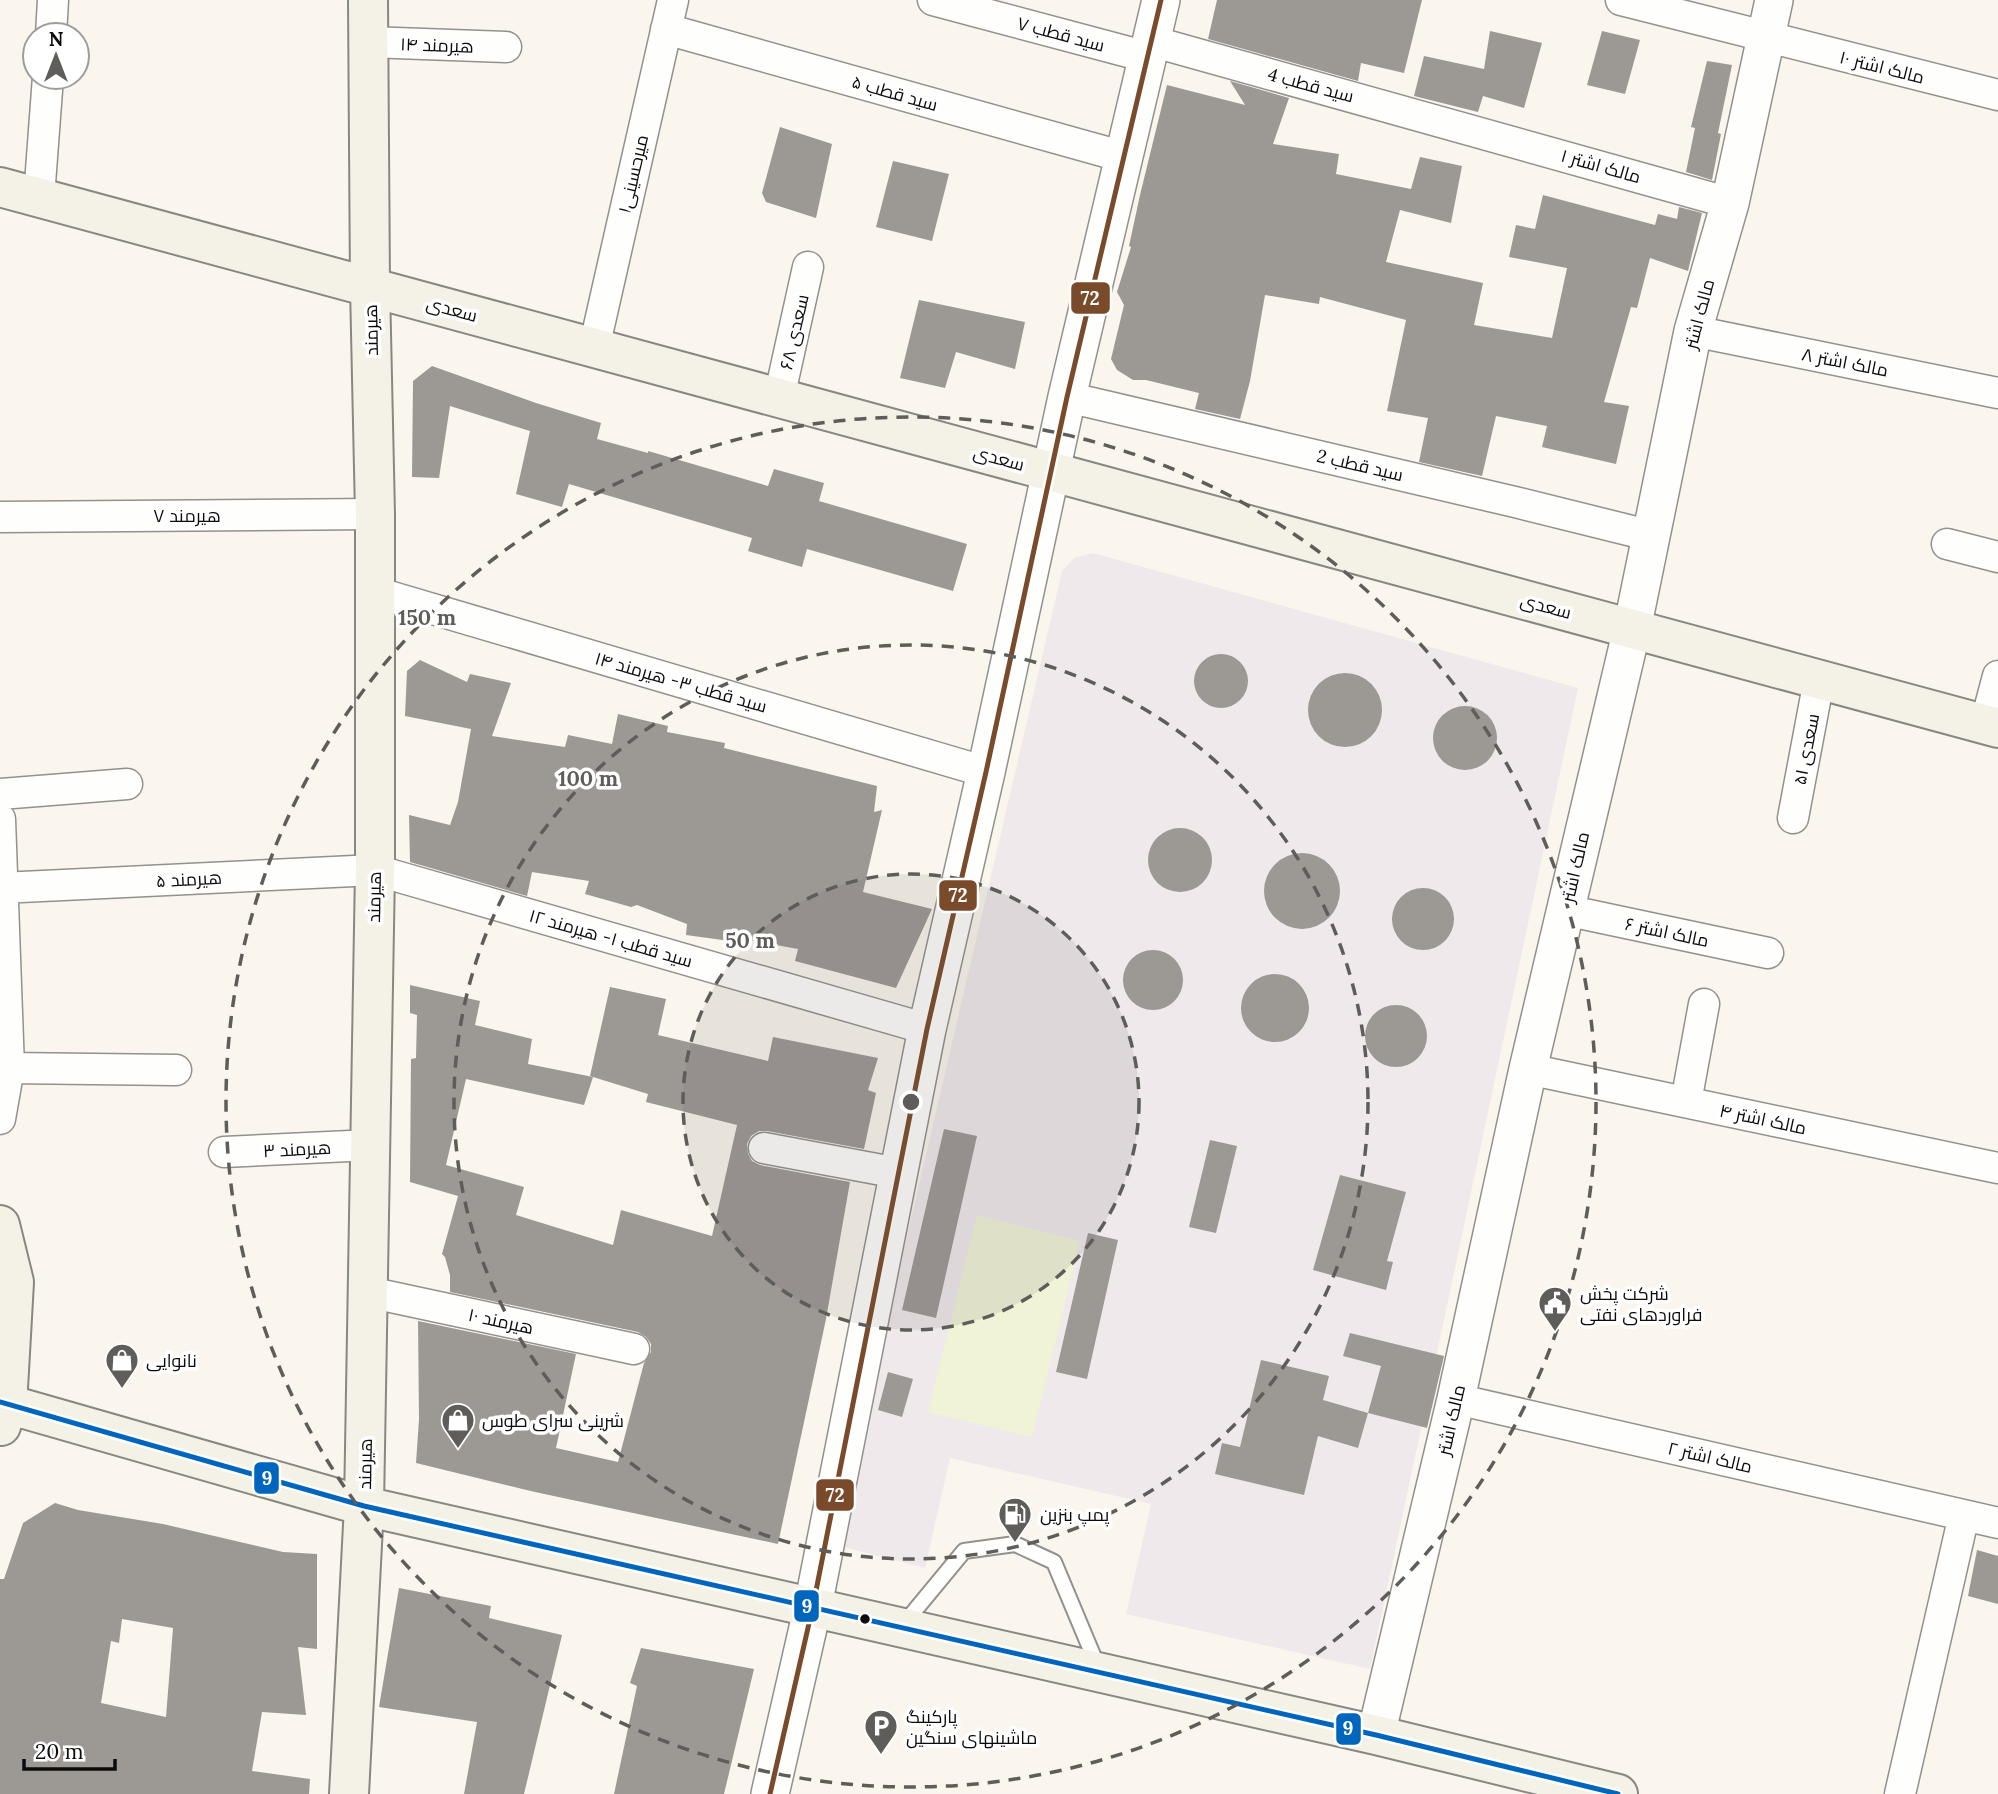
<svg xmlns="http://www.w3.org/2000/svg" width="1998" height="1794" font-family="Lora,Cairo,serif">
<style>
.industrial{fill:#f0e9ec}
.pitch{fill:#f0f3d6}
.building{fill:#9c9894;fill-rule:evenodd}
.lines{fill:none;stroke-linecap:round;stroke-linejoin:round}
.service-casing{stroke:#93918d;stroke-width:18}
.minor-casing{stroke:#93918d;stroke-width:33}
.tertiary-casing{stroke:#93918d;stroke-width:40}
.secondary-casing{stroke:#898783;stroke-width:42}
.service{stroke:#fefefc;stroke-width:14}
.minor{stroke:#fefefc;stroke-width:30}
.tertiary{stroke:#fefefc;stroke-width:37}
.secondary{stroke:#f4f1e7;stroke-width:38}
.bus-1-casing{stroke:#fff;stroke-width:10}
.bus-2-casing{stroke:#fff;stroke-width:10}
.bus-1{stroke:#0065bd;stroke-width:5}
.bus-2{stroke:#7a4b2a;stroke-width:5}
.ring{fill:none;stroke:#5f5d5a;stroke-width:3.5;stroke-dasharray:12 9}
.bus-dot{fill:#0b0b0b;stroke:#fff;stroke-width:2.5}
.labels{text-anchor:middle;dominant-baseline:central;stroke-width:7;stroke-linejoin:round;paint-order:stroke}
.street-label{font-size:18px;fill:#0b0b0b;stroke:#fff}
.poi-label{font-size:18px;fill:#0b0b0b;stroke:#fff;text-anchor:start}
.centre{fill:#5f5d5a;stroke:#fff;stroke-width:3.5}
.ring-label{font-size:21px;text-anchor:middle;font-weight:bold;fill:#5f5d5a;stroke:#fff;stroke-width:7;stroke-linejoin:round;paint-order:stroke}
.line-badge{stroke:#fff;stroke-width:2.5}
.badge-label{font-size:19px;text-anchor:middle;font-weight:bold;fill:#fff}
</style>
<rect width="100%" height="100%" fill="#faf6ed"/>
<!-- industrial -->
<path class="industrial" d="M 1093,553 L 1578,688 L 1370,1669 L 1126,1614 L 1151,1504 L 950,1458 L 925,1568 L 835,1545 L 1062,571 L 1074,558 Z"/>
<!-- pitch -->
<path class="pitch" d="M 977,1215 L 1080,1241 L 1032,1437 L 928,1412 Z"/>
<!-- building -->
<path class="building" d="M 1217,0 L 1422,0 L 1404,73 L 1361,63 L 1358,81 L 1208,39 Z
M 1490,31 L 1542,43 L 1524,108 L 1483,96 L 1478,112 L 1414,96 L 1424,56 L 1484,69 Z
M 1602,31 L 1640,40 L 1625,94 L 1587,85 Z
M 1707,61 L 1732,65 L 1718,133 L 1721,134 L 1712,180 L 1686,172 L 1695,128 L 1691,127 Z
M 1230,81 L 1289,98 L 1273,144 L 1339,154 L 1336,174 L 1411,189 L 1420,157 L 1462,166 L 1451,223 L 1400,210 L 1386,262 L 1483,283 L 1474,325 L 1552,338 L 1567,268 L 1509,257 L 1516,225 L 1535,229 L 1543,195 L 1655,225 L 1658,214 L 1677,219 L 1679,207 L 1702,213 L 1688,271 L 1650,258 L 1637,308 L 1631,307 L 1604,402 L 1629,406 L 1616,464 L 1542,447 L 1547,426 L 1496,416 L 1482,476 L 1419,462 L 1428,418 L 1387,411 L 1406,320 L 1320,297 L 1319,304 L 1265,295 L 1250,381 L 1240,419 L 1195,409 L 1199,393 L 1146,380 L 1133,380 L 1117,370 L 1111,359 L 1124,305 L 1117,292 L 1131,247 L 1129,246 L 1140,195 L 1167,85 L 1245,105 Z
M 780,127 L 832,144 L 816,218 L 766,202 L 762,193 Z
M 893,161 L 949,174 L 932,241 L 876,227 Z
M 919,300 L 1025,322 L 1015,369 L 956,352 L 945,388 L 900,378 Z
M 432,366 L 536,403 L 601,423 L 597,439 L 648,453 L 648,451 L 768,486 L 774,469 L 824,483 L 819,501 L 967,544 L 953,591 L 807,549 L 802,567 L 748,551 L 752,538 L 569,484 L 562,507 L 516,494 L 530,431 L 450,406 L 439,478 L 412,477 L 413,381 Z
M1194 681a27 27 0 1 1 54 0a27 27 0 1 1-54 0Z
M 420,660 L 467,682 L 470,674 L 511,683 L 492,736 L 565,747 L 568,735 L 612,744 L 618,714 L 668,726 L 667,732 L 725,743 L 724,748 L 877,786 L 874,812 L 882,810 L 863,892 L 932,909 L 896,988 L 795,961 L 798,949 L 738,938 L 737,942 L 686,935 L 687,924 L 637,905 L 631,907 L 585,894 L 589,881 L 532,872 L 527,896 L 410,862 L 409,815 L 450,825 L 458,802 L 471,729 L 405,716 L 407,671 Z
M1308 710a37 37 0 1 1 74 0a37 37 0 1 1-74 0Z
M1433 738a32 32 0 1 1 64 0a32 32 0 1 1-64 0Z
M1148 860a32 32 0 1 1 64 0a32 32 0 1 1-64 0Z
M1264 891a38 38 0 1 1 76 0a38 38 0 1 1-76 0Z
M1392 919a31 31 0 1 1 62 0a31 31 0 1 1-62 0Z
M1123 980a30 30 0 1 1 60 0a30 30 0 1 1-60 0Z
M1241 1008a34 34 0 1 1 68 0a34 34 0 1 1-68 0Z
M 410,985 L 480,1001 L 475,1025 L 532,1039 L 528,1064 L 593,1077 L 590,1076 L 610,987 L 666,999 L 658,1035 L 768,1061 L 773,1037 L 878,1058 L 868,1090 L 876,1093 L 864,1149 L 767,1131 L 759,1131 L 751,1136 L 747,1144 L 748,1154 L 752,1161 L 760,1165 L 850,1182 L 826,1319 L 778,1544 L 535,1492 L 416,1463 L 419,1419 L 418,1321 L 576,1354 L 556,1448 L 618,1462 L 644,1363 L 651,1352 L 651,1344 L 646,1337 L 638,1332 L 450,1292 L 450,1275 L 445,1257 L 442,1254 L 458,1196 L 410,1182 L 411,1059 L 416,1058 L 417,1015 L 410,1013 ZM 593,1077 L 648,1094 L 646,1102 L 737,1125 L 712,1236 L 621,1210 L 613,1245 L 516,1215 L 524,1187 L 446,1165 L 466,1079 L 584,1105 Z
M1365 1036a31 31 0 1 1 62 0a31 31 0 1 1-62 0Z
M 944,1129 L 977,1136 L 936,1318 L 902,1310 Z
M 1210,1140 L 1237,1146 L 1216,1233 L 1189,1227 Z
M 1340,1175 L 1406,1192 L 1387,1261 L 1393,1262 L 1386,1290 L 1313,1270 Z
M 1088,1233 L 1118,1240 L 1087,1379 L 1056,1372 Z
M 1350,1333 L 1444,1356 L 1427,1428 L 1368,1413 L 1381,1366 L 1343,1356 Z
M 1261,1360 L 1329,1376 L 1323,1400 L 1368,1413 L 1358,1448 L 1318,1436 L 1304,1495 L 1215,1474 L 1222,1443 L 1240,1447 Z
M 888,1372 L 913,1379 L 902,1417 L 878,1410 Z
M 55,1503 L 78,1510 L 163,1524 L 283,1552 L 317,1554 L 317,1649 L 298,1647 L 306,1715 L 262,1712 L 252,1771 L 310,1779 L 309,1794 L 0,1794 L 0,1579 L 4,1579 L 23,1523 ZM 122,1619 L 173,1628 L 166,1717 L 101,1703 L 111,1641 L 119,1643 Z
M 1977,1550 L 1998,1556 L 1998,1604 L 1968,1596 Z
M 399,1588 L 491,1606 L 489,1618 L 562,1635 L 524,1794 L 464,1794 L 477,1722 L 379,1707 Z
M 641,1648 L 754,1669 L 724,1794 L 614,1794 L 637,1686 L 630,1683 Z"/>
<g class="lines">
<defs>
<path id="service" d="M 902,1626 L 964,1551 L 1015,1544 L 1054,1562 L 1098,1667"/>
<path id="minor" d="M 933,0 L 1147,57
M 1621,0 L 1998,95
M 666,29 L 1124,157
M 51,35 L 53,0
M 1151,41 L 1730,203
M 368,42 L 506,47
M 39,197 L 48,77
M 1693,331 L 1998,393
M 594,348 L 673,0
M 1067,397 L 1515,502 L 1652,536
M 779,398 L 808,267
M 0,517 L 375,514
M 1947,544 L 1998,557
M 375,592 L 986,772
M 1985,725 L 1998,676
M 0,794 L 127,784
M 1793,818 L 1819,680
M 0,819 L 9,1068 L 0,1119
M 0,888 L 375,870 L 927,1029
M 1565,910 L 1768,953
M 9,1068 L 176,1070
M 1528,1069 L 1998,1168
M 1686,1102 L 1704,1004
M 764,1148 L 898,1173
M 224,1152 L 371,1145
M 368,1292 L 634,1349
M 1456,1399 L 1998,1523
M 1900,1794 L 1964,1515"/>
<path id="tertiary" d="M 1376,1735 L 1456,1399 L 1528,1069 L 1632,629 L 1693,331 L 1730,203 L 1774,0
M 770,1794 L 813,1606 L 927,1029 L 986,772 L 1067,397 L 1161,0"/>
<path id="secondary" d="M 0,187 L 1998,728
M 0,1225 L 14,1282 L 7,1406 L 1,1426
M 0,1402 L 364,1506 L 1376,1735 L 1618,1794
M 349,1794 L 364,1506 L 375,870 L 375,514 L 370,287 L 368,0"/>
</defs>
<!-- service casing -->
<use href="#service" class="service-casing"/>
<!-- minor casing -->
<use href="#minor" class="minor-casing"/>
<!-- tertiary casing -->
<use href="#tertiary" class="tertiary-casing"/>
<!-- secondary casing -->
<use href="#secondary" class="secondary-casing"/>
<!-- service -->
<use href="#service" class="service"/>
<!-- minor -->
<use href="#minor" class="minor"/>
<!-- tertiary -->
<use href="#tertiary" class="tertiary"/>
<!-- secondary -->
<use href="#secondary" class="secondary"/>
<defs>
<path id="bus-1" d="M 0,1402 L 364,1506 L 1376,1735 L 1618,1794"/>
<path id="bus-2" d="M 770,1794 L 813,1606 L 927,1029 L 986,772 L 1067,397 L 1161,0"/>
</defs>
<!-- bus-1 casing -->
<use href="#bus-1" class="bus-1-casing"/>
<!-- bus-2 casing -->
<use href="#bus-2" class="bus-2-casing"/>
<!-- bus-1 -->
<use href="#bus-1" class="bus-1"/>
<!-- bus-2 -->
<use href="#bus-2" class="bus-2"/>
</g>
<!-- distance rings -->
<circle cx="911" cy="1102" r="228" fill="#5f5d5a" fill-opacity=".12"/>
<g class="ring">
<circle cx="911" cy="1102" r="228"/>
<circle cx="911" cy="1102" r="457"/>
<circle cx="911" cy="1102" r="685"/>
</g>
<!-- icons -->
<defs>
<symbol id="civic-pin" viewBox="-11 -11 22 30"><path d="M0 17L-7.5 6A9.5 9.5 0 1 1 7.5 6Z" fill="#5f5d5a" stroke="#fff"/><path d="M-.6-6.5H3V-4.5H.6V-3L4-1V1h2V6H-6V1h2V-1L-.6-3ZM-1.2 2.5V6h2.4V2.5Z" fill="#fff"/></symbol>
<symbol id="shop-pin" viewBox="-11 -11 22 30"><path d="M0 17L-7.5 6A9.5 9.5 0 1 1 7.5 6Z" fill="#5f5d5a" stroke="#fff"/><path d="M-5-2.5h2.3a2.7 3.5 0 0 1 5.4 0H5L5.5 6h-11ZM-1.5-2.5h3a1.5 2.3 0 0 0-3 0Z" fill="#fff"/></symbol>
<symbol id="fuel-pin" viewBox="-11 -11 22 30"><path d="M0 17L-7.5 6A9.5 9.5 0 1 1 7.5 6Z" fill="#5f5d5a" stroke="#fff"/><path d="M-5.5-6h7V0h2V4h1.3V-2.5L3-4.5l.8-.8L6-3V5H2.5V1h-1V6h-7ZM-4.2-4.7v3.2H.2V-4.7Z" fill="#fff"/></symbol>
<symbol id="parking-pin" viewBox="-11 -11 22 30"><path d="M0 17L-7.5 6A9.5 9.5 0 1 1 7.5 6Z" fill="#5f5d5a" stroke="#fff"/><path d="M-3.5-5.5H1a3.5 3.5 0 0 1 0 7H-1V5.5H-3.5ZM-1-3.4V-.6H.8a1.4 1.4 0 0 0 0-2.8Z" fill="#fff"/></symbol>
</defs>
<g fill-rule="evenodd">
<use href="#civic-pin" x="1536" y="1284" width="38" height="52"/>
<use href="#shop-pin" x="103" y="1341" width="38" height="52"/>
<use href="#shop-pin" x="439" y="1401" width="38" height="52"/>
<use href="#fuel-pin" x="996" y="1495" width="38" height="52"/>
<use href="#parking-pin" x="862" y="1707" width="38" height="52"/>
</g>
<!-- markers -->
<circle class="bus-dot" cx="865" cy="1619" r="6"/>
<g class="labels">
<!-- street labels -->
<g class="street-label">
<text transform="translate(1061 34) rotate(15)">سید قطب ۷</text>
<text transform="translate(437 45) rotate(2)">هیرمند ۱۴</text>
<text transform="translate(1882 67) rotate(14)">مالک اشتر ۱۰</text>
<text transform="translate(1311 85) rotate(15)">سید قطب 4</text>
<text transform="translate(895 93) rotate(16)">سید قطب ۵</text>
<text transform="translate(1601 166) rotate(16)">مالک اشتر ۱</text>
<text transform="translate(633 174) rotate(-77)">میرحسینی۱</text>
<text transform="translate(452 309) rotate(15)">سعدی</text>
<text transform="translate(1699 314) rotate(-75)">مالک اشتر</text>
<text transform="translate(371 330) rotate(-91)">هیرمند</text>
<text transform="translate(794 332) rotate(-77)">سعدی ۶۸</text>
<text transform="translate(1845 362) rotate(11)">مالک اشتر ۸</text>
<text transform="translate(999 458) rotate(15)">سعدی</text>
<text transform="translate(1360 465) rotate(13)">سید قطب 2</text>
<text x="187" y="515">هیرمند ۷</text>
<text transform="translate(1546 606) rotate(15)">سعدی</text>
<text transform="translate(681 682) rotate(16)">سید قطب ۳- هیرمند ۱۴</text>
<text transform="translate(1806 749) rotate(-79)">سعدی ۵۱</text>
<text transform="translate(1575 867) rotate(-77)">مالک اشتر</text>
<text transform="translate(189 879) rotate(-3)">هیرمند ۵</text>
<text transform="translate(374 897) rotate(-89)">هیرمند</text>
<text transform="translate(1667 932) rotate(12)">مالک اشتر ۶</text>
<text transform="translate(611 938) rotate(16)">سید قطب ۱- هیرمند ۱۲</text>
<text transform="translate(1763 1119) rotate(12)">مالک اشتر ۴</text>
<text transform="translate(297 1149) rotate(-3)">هیرمند ۳</text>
<text transform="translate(501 1321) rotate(12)">هیرمند ۱۰</text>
<text transform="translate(1451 1420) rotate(-77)">مالک اشتر</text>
<text transform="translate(1710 1457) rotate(13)">مالک اشتر ۲</text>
<text transform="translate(365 1464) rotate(-89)">هیرمند</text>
</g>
<!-- poi labels -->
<g class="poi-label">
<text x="1580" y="1293">شرکت پخش<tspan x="1580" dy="21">فراوردهای نفتی</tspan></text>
<text x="146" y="1360">نانوایی</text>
<text x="482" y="1420">شرینی سرای طوس</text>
<text x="1040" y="1514">پمپ بنزین</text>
<text x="906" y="1716">پارکینگ<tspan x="906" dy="21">ماشینهای سنگین</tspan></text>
</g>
</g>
<circle cx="911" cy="1102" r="10" class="centre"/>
<g class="ring-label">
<text x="427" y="625">150 m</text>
<text x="588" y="786">100 m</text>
<text x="750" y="948">50 m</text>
</g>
<g class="line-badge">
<rect x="1070" y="281" width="41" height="34" rx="7" fill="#7a4b2a"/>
<rect x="938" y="879" width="40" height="33" rx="7" fill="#7a4b2a"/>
<rect x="253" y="1461" width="27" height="34" rx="7" fill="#0065bd"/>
<rect x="815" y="1478" width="40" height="34" rx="7" fill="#7a4b2a"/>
<rect x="793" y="1589" width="27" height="34" rx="7" fill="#0065bd"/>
<rect x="1335" y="1712" width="27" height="34" rx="7" fill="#0065bd"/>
</g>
<g class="badge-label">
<text x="1090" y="305">72</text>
<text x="958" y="902">72</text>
<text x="267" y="1485">9</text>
<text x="835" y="1502">72</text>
<text x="807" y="1613">9</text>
<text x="1348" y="1735">9</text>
</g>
<!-- north arrow -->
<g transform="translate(56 56)"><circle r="33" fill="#ffffff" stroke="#9d9d9d" stroke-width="2"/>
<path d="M0-5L12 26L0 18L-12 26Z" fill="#5f5d5a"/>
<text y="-10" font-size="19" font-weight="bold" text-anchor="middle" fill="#0b0b0b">N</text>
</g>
<!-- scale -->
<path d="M24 1759v10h91v-10" fill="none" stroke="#0b0b0b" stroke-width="3.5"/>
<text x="35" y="1759" font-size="21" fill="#0b0b0b" stroke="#ffffff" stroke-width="5" paint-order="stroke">20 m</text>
</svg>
